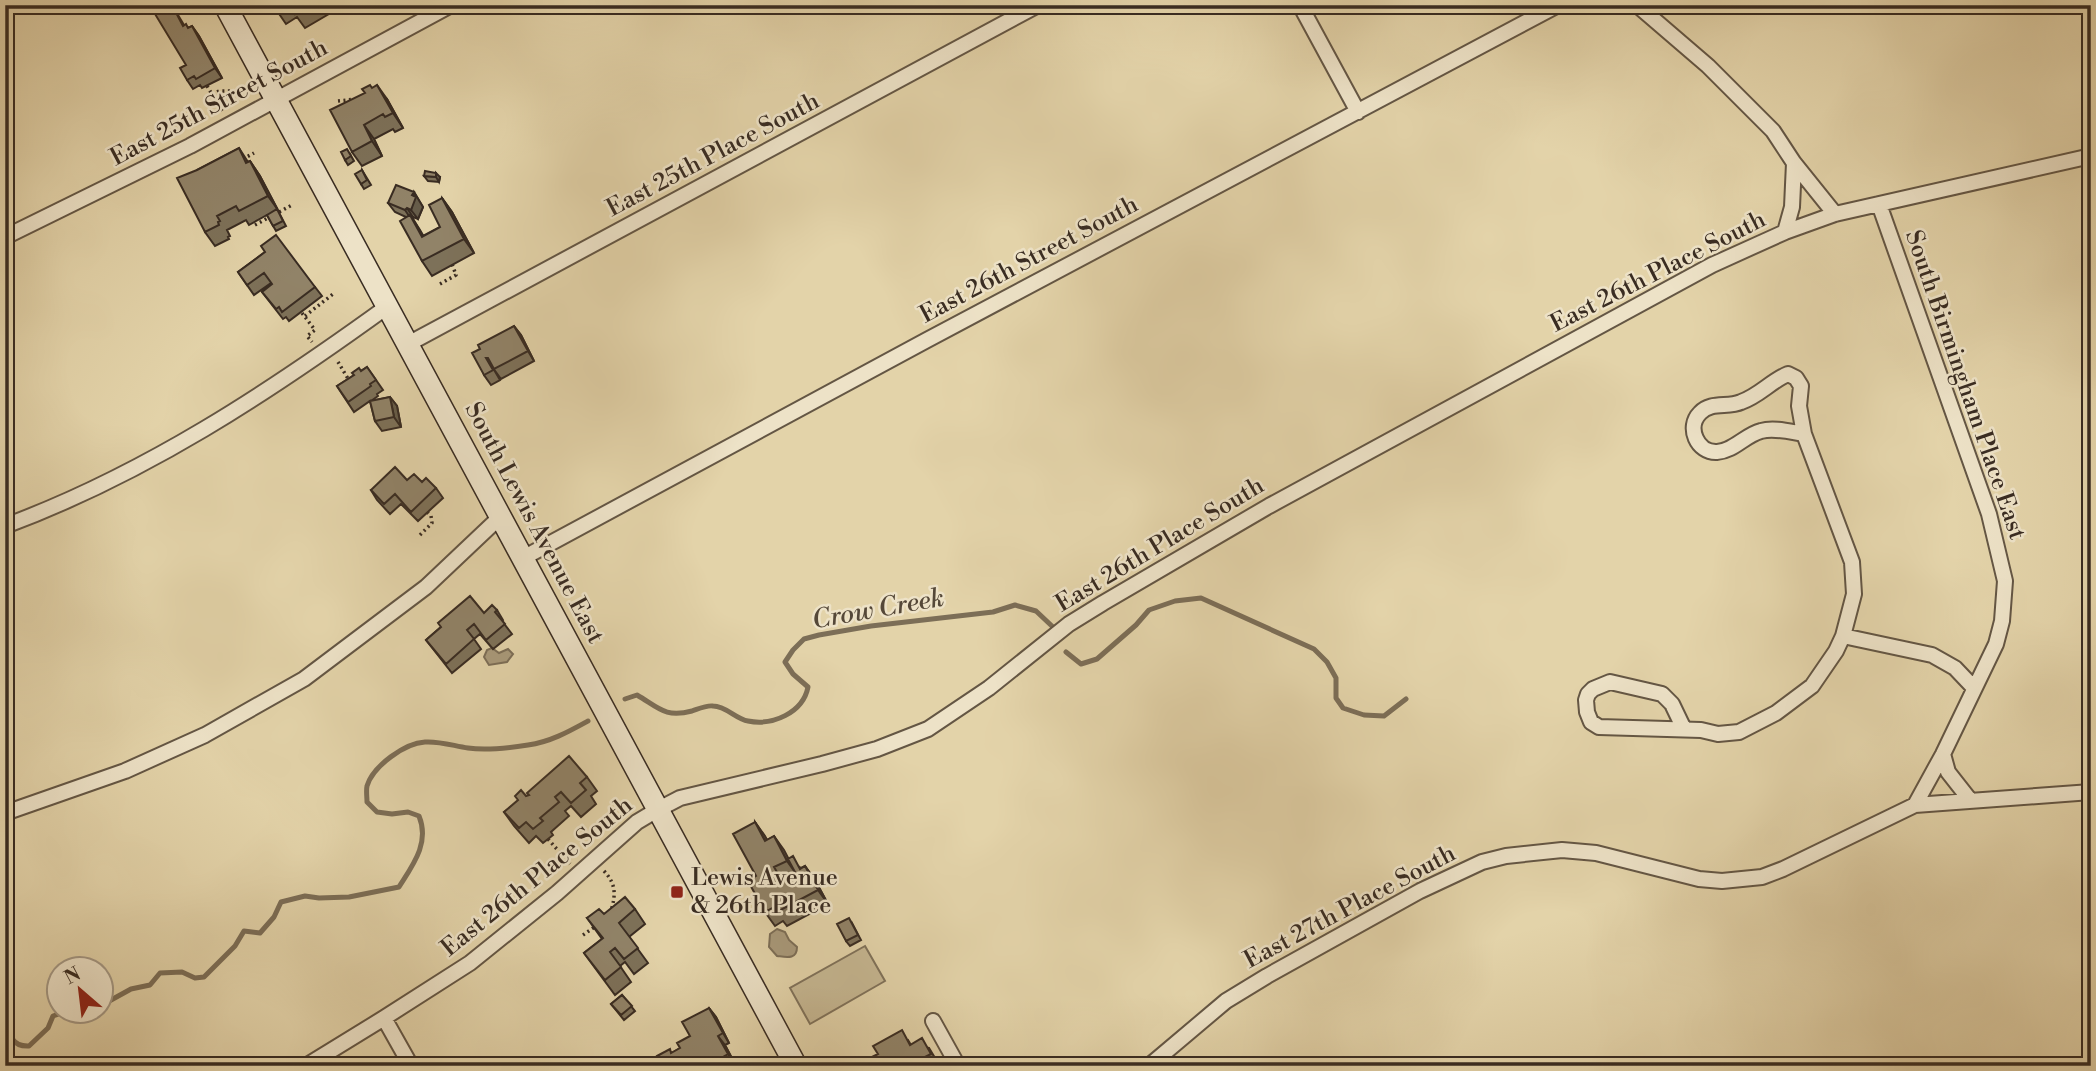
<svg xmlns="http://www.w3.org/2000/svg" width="2096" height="1071" font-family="'Libre Bodoni',serif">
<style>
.green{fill:#c6b792;stroke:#80725a;stroke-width:2}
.water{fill:#a99a7b;stroke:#7c6e57;stroke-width:2}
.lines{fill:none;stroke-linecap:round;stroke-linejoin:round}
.stream{stroke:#7c6e57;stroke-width:5}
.street-casing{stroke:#645644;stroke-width:18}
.secondary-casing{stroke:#392c22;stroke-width:24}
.path{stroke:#392c22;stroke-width:3.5;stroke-dasharray:2 3.5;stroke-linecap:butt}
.street{stroke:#ede2c7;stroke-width:14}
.secondary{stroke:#ede2c7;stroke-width:21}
.wall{fill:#7d7159;stroke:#392c22;stroke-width:2}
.shaded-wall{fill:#665c49;stroke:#392c22;stroke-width:2}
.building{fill:#918368;stroke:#392c22;stroke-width:2}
.poi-dot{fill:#8f2418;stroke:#ede2c7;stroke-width:2.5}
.labels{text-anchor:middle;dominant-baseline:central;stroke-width:5;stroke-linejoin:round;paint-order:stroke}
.street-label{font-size:24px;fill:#392c22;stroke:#ede2c7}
.poi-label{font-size:24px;fill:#392c22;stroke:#ede2c7;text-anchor:start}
.water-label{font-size:26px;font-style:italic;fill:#554838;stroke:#ede2c7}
</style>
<rect width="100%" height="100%" fill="#e3d3a9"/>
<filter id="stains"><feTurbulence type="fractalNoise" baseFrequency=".00286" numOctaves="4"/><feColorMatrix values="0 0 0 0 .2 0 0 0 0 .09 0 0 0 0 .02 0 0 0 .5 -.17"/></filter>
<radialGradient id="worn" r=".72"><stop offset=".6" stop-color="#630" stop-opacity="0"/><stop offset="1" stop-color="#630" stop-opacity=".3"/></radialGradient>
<!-- green -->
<path class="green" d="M 865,946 L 885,981 L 810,1024 L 790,988 Z"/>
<!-- water -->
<path class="water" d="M 492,648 L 499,653 L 508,649 L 513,654 L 507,662 L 489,665 L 484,657 L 487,650 Z
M 777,929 L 785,932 L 789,940 L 797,947 C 797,960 786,957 777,956 L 769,947 L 770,934 Z"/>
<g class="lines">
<!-- stream -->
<path class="stream" d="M 1066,652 L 1081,664 L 1097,659 L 1136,625 L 1149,610 L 1175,601 L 1201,598 L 1314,649 L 1327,662 L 1336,678 L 1336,698 L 1343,708 L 1364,715 L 1384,716 L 1406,699
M 625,699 L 637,695 C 659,708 665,718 692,711 C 698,709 707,705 713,706 C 726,706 736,719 748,721 C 772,726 803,713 808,687 L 793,674 L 785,662 L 793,650 L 804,639 L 819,635 L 871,626 L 993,612 L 1015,605 L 1036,611 L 1054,628
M 102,1005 L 131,989 L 150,985 L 160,973 L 182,972 L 195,978 L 204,977 L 235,946 L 244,931 L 260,933 L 274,917 L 281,902 L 305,896 L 319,898 L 349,897 L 399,887 C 413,865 430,843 419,816 L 408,812 L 392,814 L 377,812 L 367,802 C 367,797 366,791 367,786 C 373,766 405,743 425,742 C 440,741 454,746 468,748 C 487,751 509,748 528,745 C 550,742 568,732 588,721
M 5,1013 C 9,1029 8,1047 29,1046 L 48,1028 L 53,1016 L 64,1012"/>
<defs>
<path id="street" d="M 1300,5 L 1358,112
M 1637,5 L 1708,66 L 1773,131 L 1794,163 L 1835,214
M 1879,204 L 1989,514 L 2005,581 L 2002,621 L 1996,644 L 1943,754 L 1915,805
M 1785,232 L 1792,207 L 1794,163
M 5,237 L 190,146 L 451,5
M 408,344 L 1038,5
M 5,526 C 145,474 268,393 388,306
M 523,558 L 927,340 L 1558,5
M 1843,636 L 1932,655 L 1955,668 L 1974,688
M 1684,729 L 1672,704 L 1662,694 L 1610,682 L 1593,689 L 1588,694 L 1586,700 L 1587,712 L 1591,722 L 1599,727 L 1701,730 L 1718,734 L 1739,732 L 1776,713 L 1812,686 L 1836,651 L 1843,636 L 1854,594 L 1852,562 L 1804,434 L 1799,406 L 1801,386 L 1796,378 L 1788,374 C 1771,381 1759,396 1741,402 C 1728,408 1711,401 1700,413 C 1686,427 1697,453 1717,452 C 1734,451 1745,435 1761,431 C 1774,427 1791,432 1804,434
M 1943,754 L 1948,772 L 1970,800
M 5,813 L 125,771 L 205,735 L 304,679 L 426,587 L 500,517
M 384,1018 L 411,1066
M 933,1021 L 958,1066
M 306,1066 L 384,1018 L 470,963 L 557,893 L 637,822 L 657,810 L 680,798 L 822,764 L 877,749 L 928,729 L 989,688 L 1069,624 L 1103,603 L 1269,506 L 1712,265 L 1785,232 L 1835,214 L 2091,156
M 1149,1066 L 1226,1001 L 1267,976 L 1420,891 L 1482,862 L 1506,856 L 1562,850 L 1596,853 L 1699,879 L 1722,881 L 1762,877 L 1783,869 L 1915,805 L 2091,792"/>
<path id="secondary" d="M 225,5 L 796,1066"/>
</defs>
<!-- street casing -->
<use href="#street" class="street-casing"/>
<!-- secondary casing -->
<use href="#secondary" class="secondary-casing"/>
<!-- path -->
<path class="path" d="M 207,86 L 222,111
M 212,94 L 219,91 L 230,91
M 338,101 L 356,99
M 243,159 L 254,153
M 255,225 L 292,205
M 440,284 L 456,275 L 452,264
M 302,313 L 315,330 L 307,336 L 312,342
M 305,316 L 333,294
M 338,362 L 350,382
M 420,535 L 432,523 L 431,516 L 427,512
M 548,839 L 570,864
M 604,871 C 616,884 616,894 611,911
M 583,935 L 596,926"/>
<!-- street -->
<use href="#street" class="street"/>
<!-- secondary -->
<use href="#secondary" class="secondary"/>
</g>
<!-- wall -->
<path class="wall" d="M 273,5 L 338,5 L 339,8 L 305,28 L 297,17 L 286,24 Z
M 178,15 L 184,25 L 188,28 L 192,26 L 199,36 L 222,78 L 202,88 L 200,85 L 193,89 L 187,80 L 186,65 Z
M 372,88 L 387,99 L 403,128 L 395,132 L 393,129 L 374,139 L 382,156 L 362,166 L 352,152 L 365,93 Z
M 239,148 L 248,162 L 250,161 L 260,176 L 286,226 L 276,231 L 267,215 L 249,225 L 246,220 L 227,230 L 230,236 L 228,237 L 229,239 L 215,246 L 205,232 L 197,170 Z
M 350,154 L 354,161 L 348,165 L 345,160 Z
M 362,170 L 371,185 L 364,189 L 361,184 Z
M 424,176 L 440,177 L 439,182 L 428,181 Z
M 414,192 L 423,207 L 418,219 L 413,217 L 413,219 L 423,236 L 440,227 L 442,198 L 452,212 L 474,253 L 432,276 L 422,261 L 406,217 L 395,212 L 388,203 Z
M 265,252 L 315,287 L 322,296 L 289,321 L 286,317 L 283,319 L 262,292 L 272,284 L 271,283 L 254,295 L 238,272 Z
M 514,326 L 521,335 L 534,361 L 501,379 L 493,368 L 500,380 L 491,385 L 484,375 L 480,349 Z
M 367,367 L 383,390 L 377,394 L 378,396 L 371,401 L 390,397 L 397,406 L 401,427 L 382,431 L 375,421 L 370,401 L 354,412 L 337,386 Z
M 407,480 L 422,482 L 436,488 L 443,498 L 418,521 L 401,504 L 390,514 L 377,500 L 371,490 Z
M 497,610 L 503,620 L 502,621 L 512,634 L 493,649 L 480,634 L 474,639 L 481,649 L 452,673 L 426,640 L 441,627 L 484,613 Z
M 587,777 L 597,791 L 591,796 L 596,804 L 581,817 L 571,806 L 565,811 L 569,816 L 551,832 L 553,835 L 543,843 L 536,836 L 529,843 L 514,826 L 504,812 L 526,796 Z
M 755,822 L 767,840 L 774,836 L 788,859 L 801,868 L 805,866 L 815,880 L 828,904 L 787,926 L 783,921 L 775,926 L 765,912 L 756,876 Z
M 635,909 L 645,924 L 629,937 L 648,963 L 634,974 L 625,962 L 620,966 L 631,982 L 615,995 L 584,953 L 602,939 L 587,918 L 604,914 Z
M 852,923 L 861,940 L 850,946 L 846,941 Z
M 622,995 L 635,1011 L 624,1020 L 611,1004 Z
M 709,1008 L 716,1017 L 729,1043 L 725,1045 L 735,1064 L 731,1066 L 663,1066 L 672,1053 L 680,1048 L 690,1036 Z
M 908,1040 L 911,1045 L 929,1048 L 938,1063 L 933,1066 L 872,1066 L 878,1054 Z"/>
<!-- shaded-wall -->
<path class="shaded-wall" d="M 192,26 L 199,36 L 222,78 L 215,68 Z
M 377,85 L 387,99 L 403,128 L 393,113 Z
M 364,125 L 374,139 L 382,156 L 372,141 Z
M 250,161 L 260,176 L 278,210 L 268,196 Z
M 436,173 L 440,177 L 439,182 L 436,177 Z
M 414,192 L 423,207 L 418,219 L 411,210 Z
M 442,198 L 452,212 L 474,253 L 464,239 Z
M 407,208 L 413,217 L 413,219 L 420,230 L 432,251 L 405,210 Z
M 514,326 L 521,335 L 534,361 L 528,351 Z
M 390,397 L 397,406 L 401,427 L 394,417 Z
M 755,822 L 765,836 L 775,855 L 765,841 Z
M 774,836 L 784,850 L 797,875 L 787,861 Z
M 805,866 L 815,880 L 828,904 L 818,890 Z
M 709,1008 L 716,1017 L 729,1043 L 723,1033 Z
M 718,1036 L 725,1045 L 735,1064 L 728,1054 Z"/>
<!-- building -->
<path class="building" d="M 172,5 L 183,26 L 186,24 L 188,28 L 192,26 L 215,68 L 196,79 L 194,76 L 187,80 L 180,68 L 186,65 L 155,14 Z
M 273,5 L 283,5 L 276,9 Z
M 290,5 L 310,5 L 295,14 Z
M 370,85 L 372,88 L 377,85 L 393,113 L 385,117 L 383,114 L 364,125 L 372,141 L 352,152 L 330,110 L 365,93 L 362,89 Z
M 239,148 L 246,163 L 250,161 L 268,196 L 239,211 L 236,206 L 217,216 L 220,221 L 218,222 L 219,225 L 205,232 L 177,178 L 197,170 Z
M 347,149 L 351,156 L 345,160 L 341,152 Z
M 362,170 L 367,180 L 361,184 L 355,174 Z
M 425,171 L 436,173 L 436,177 L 424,176 Z
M 396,185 L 414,192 L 412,195 L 416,197 L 411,210 L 407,208 L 405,210 L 388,203 Z
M 442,198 L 464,239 L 422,261 L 400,221 L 410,215 L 422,237 L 440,227 L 429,205 Z
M 277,209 L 283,221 L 273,226 L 267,215 Z
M 276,235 L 315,287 L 282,312 L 279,307 L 276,309 L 262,292 L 272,284 L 264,273 L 247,285 L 238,272 L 265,252 L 261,246 Z
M 514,326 L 528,351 L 494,369 L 488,358 L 486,358 L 493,370 L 484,375 L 472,353 L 480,349 L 478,345 Z
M 367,367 L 376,380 L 370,384 L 371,386 L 348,402 L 337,386 L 354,375 L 352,373 L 359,368 L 361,371 Z
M 390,397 L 394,417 L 375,421 L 370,401 Z
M 395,467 L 407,480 L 414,474 L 422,482 L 426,478 L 436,488 L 411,512 L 395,494 L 384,504 L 371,490 Z
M 470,596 L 484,613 L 492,605 L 497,610 L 495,612 L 505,624 L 486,640 L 474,624 L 467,630 L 474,639 L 446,664 L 426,640 L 441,627 L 438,623 Z
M 569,756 L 587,777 L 580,783 L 586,790 L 571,803 L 561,792 L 555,797 L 559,802 L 540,818 L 543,821 L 533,829 L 526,822 L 519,828 L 504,812 L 518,800 L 515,796 L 521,790 L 526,796 L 529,795 L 527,793 Z
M 755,822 L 765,841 L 774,836 L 787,861 L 774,867 L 781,879 L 795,872 L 788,859 L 793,856 L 800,869 L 805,866 L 818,890 L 777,912 L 774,907 L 765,912 L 748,881 L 756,876 L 733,834 Z
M 625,897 L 635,909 L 619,923 L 638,948 L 624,959 L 615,948 L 610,952 L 621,967 L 605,980 L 584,953 L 603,938 L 587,918 L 599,909 L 604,914 Z
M 849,918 L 858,935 L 846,941 L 837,924 Z
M 622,995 L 632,1006 L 621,1015 L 611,1004 Z
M 709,1008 L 723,1033 L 718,1036 L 728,1054 L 707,1066 L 663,1066 L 657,1056 L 670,1049 L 671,1053 L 680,1048 L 677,1043 L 690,1036 L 682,1022 Z
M 902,1030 L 910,1045 L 922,1038 L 931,1054 L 915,1062 L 917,1066 L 895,1066 L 893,1063 L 888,1066 L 872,1066 L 868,1059 L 878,1054 L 873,1046 Z"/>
<!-- markers -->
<rect class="poi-dot" x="670" y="885" width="14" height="14" rx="3.5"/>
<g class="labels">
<!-- street labels -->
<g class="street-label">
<text transform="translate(219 103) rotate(-28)">East 25th Street South</text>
<text transform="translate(713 155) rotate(-28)">East 25th Place South</text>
<text transform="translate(1029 260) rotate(-28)">East 26th Street South</text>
<text transform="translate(1658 272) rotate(-27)">East 26th Place South</text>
<text transform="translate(1965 385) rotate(71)">South Birmingham Place East</text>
<text transform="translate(534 523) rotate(62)">South Lewis Avenue East</text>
<text transform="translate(1160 545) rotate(-31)">East 26th Place South</text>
<text transform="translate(537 877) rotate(-39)">East 26th Place South</text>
<text transform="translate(1350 907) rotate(-28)">East 27th Place South</text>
</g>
<!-- poi labels -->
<g class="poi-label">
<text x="691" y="878">Lewis Avenue<tspan x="691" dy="28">&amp; 26th Place</tspan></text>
</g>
<!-- water labels -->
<g class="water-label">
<text transform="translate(878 609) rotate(-10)">Crow Creek</text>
</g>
</g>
<!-- margin -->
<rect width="2096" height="1071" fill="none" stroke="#e3d3a9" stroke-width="28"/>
<rect x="7" y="7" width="2082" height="1057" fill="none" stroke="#392c22" stroke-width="3.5"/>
<rect x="14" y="14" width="2068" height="1043" fill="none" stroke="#392c22" stroke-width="2"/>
<!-- north arrow -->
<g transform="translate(80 990) rotate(332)"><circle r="33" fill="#ede2c7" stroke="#a59985" stroke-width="2"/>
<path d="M0-5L12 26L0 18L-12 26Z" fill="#8f2418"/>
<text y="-10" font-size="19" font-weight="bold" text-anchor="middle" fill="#392c22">N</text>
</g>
<rect width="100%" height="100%" filter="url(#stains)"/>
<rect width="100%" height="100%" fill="url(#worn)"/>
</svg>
